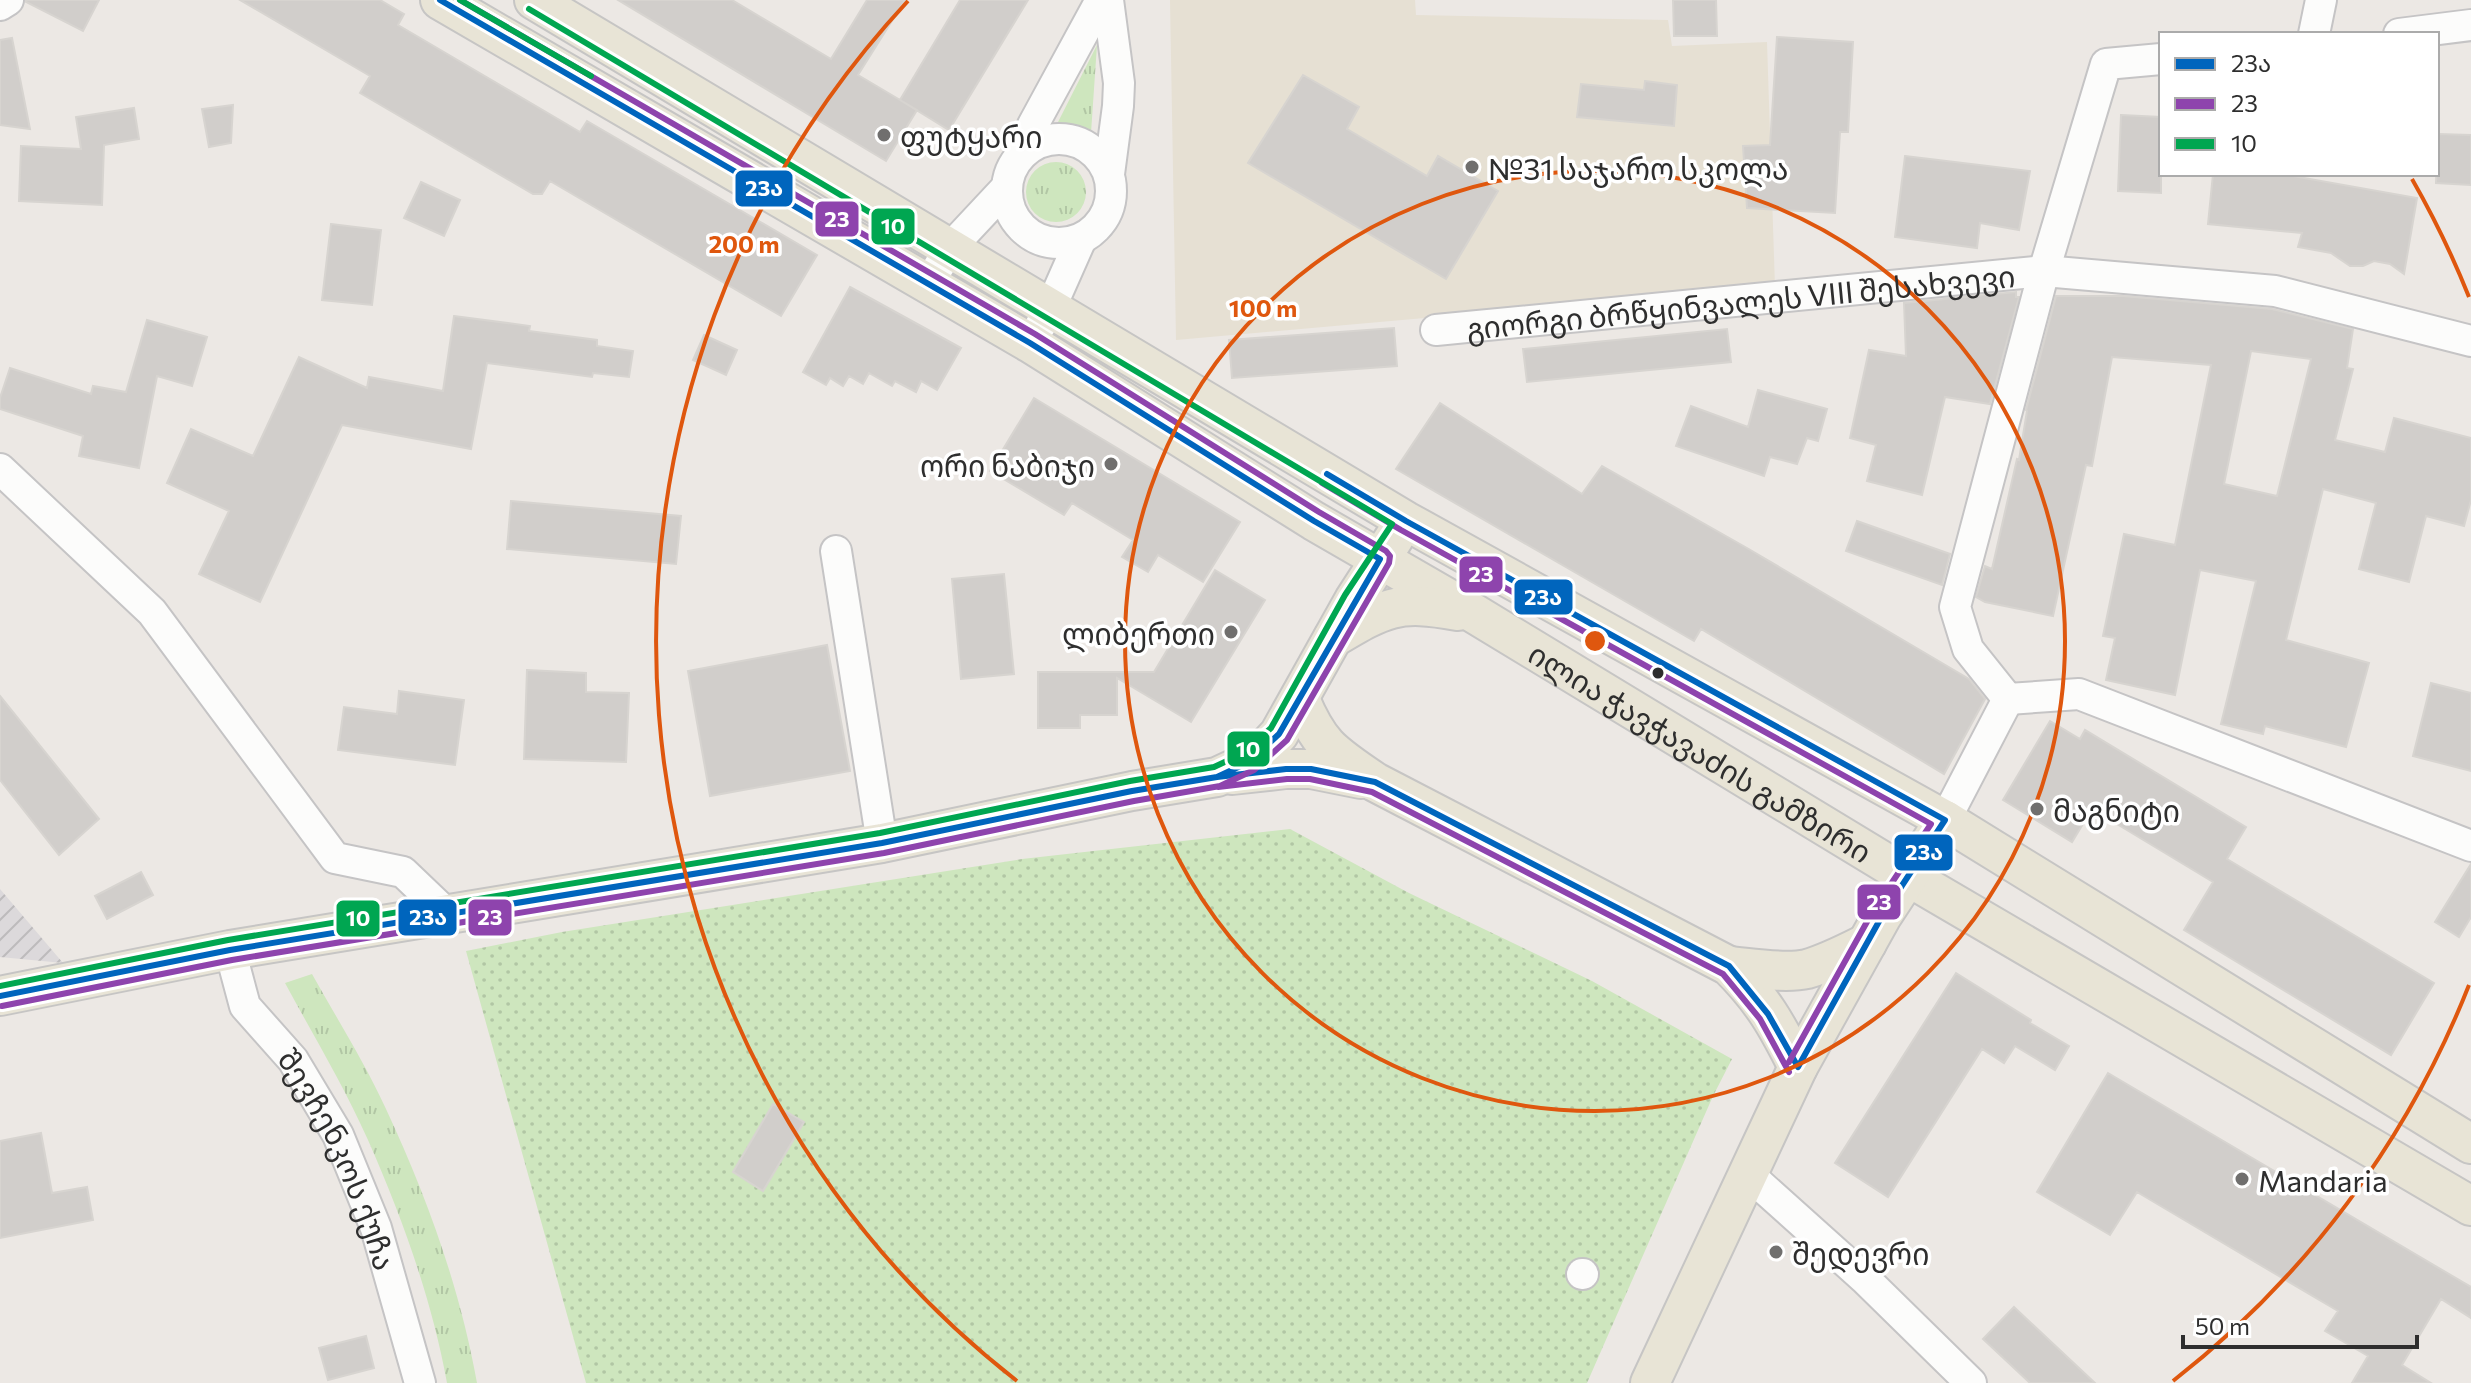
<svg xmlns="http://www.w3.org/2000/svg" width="2471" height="1383" font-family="Commissioner,'Noto Sans Georgian',sans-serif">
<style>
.industrial{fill:url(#industrial-furrows)}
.education{fill:#e6e0d3}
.grass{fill:url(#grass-tufts)}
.park{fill:url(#park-dots)}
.building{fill:#d1cecb;stroke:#d7d4d0;stroke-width:2;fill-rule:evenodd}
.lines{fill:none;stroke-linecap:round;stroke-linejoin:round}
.minor-casing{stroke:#c5c4c5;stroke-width:34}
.major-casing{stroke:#c6c5c4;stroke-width:42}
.minor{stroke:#fcfcfb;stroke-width:30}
.major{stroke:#e8e4d6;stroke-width:38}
.bus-1-casing{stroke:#fff;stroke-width:12}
.bus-2-casing{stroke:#fff;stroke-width:12}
.bus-3-casing{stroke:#fff;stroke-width:12}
.bus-1{stroke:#0065bd;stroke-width:6}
.bus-2{stroke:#8e44ad;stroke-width:6}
.bus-3{stroke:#00a651;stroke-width:6}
.ring{fill:none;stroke:#df570e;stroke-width:4}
.poi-dot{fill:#706f6e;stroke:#fff;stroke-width:3}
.bus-dot{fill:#2e2e2e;stroke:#fff;stroke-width:3}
.labels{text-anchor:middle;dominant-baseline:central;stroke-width:7;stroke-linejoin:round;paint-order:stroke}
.poi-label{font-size:30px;fill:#2e2e2e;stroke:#fff;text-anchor:start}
.street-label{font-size:30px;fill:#2e2e2e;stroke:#fff}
.centre{fill:#df570e;stroke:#fff;stroke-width:4}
.ring-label{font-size:24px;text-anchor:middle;font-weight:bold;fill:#df570e;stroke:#fff;stroke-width:7;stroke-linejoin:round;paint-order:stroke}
.line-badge{stroke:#fff;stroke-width:3}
.badge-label{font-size:22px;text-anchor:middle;font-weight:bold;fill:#fff}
</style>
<defs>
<pattern id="industrial-furrows" width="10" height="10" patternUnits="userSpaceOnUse" patternTransform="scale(2)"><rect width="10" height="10" fill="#dcd9db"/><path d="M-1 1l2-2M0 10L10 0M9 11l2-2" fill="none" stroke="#bdbbbc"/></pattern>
<pattern id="grass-tufts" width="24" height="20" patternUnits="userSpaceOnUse" patternTransform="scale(2)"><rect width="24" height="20" fill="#cee6be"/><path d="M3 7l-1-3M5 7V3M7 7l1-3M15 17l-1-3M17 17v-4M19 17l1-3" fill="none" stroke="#b1c6a4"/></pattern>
<pattern id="park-dots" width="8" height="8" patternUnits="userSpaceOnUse" patternTransform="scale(2)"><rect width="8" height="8" fill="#cee6be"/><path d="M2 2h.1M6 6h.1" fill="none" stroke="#b1c6a4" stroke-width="1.8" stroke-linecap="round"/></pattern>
</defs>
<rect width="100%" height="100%" fill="#ece8e4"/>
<!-- industrial -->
<path class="industrial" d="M 0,889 L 63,963 L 0,957 Z"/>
<!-- education -->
<path class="education" d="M 1170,0 L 1415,0 L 1416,15 L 1668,20 L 1672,46 L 1767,42 L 1775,287 L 1176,340 Z"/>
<!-- grass -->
<path class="grass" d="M 1097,45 L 1091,133 L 1069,123 L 1057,124 Z
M1026 192a30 30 0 1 1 60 0a30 30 0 1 1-60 0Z
M 312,974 C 337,1019 365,1063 386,1109 C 427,1197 460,1288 477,1383 L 447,1383 C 432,1300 402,1217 368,1140 C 344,1086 313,1035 285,983 Z"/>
<!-- park -->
<path class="park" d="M 1290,829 L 1409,893 L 1592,981 L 1732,1059 L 1713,1096 L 1587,1383 L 586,1383 L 466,951 L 562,932 L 1022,859 Z"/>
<!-- building -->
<path class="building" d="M 26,0 L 99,0 L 83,31 L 26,2 Z
M 240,0 L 380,0 L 404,14 L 398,25 L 580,132 L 587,121 L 817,255 L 781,316 L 550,181 L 542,194 L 533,194 L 360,93 L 370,76 Z
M 618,0 L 732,0 L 831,59 L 867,0 L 905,0 L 858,75 L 917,110 L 886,161 Z
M 960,0 L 1028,0 L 949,130 L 900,100 Z
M 1673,0 L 1716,0 L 1717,36 L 1674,36 Z
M 1777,37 L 1853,42 L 1848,132 L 1840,132 L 1835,213 L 1747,208 L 1743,146 L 1770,145 Z
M 12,38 L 30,129 L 0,125 L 0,40 Z
M 1303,75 L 1359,107 L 1347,129 L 1427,176 L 1438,156 L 1498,191 L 1446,279 L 1248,163 Z
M 1645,81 L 1677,85 L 1674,126 L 1577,117 L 1581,84 L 1644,90 Z
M 233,105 L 231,143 L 209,147 L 202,109 Z
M 134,108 L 139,139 L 104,145 L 102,205 L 19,201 L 21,146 L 81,149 L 76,117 Z
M 2121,115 L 2161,117 L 2161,193 L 2118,191 Z
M 2438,134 L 2471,135 L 2471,185 L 2436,183 Z
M 1905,156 L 2030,171 L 2019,230 L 1980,223 L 1977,248 L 1895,237 Z
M 2213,174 L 2282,174 L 2417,198 L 2404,274 L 2390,264 L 2374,261 L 2363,266 L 2350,266 L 2331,253 L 2298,247 L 2302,233 L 2208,224 Z
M 421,182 L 460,200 L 444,236 L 404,218 Z
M 331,224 L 381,230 L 372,305 L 322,300 Z
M 850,287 L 961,348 L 937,390 L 921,381 L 916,392 L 895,381 L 892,386 L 869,373 L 863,384 L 849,376 L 843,386 L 830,378 L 826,385 L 803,372 Z
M 2016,292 L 2016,297 L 2019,297 L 1990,404 L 1945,397 L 1922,495 L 1867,481 L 1876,445 L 1850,438 L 1869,350 L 1906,356 L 1904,303 Z
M 2056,296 L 2123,296 L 2272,309 L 2353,329 L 2347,368 L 2353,369 L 2335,440 L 2385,452 L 2394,418 L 2471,438 L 2471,500 L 2464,526 L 2426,516 L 2409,582 L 2359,569 L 2376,503 L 2323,489 L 2286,640 L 2369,663 L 2346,747 L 2265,726 L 2263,734 L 2221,724 L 2256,581 L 2200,570 L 2175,695 L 2106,680 L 2115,638 L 2103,636 L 2124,534 L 2175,545 L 2211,365 L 2112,357 L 2092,466 L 2086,465 L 2053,616 L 1985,602 L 1976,597 L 1985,566 L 1992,569 L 2017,459 L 2019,460 L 2027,411 L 2026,410 ZM 2251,351 L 2311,359 L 2277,496 L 2224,484 Z
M 454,316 L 530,326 L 529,331 L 597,340 L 597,346 L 633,351 L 629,377 L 593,373 L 592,377 L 487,363 L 471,449 L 342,425 L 260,602 L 199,574 L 229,511 L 167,483 L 191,429 L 253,456 L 299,357 L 367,388 L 369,377 L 443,391 Z
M 147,320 L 207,337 L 192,386 L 157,376 L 139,468 L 79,456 L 83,436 L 0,409 L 0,398 L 10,368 L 91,394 L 93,386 L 126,392 Z
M 1394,328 L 1397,366 L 1232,378 L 1229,340 Z
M 1727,329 L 1731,362 L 1527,382 L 1523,349 Z
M 704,335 L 737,350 L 726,375 L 693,360 Z
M 1758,390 L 1827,409 L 1818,441 L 1807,438 L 1797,464 L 1770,457 L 1764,476 L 1676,446 L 1691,406 L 1748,427 Z
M 1034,398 L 1240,522 L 1203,582 L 1158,555 L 1148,572 L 1122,557 L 1133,540 L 1072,503 L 1064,515 L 990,471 Z
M 1440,403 L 1582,494 L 1602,466 L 1747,548 L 1969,679 L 1985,699 L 1944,774 L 1701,629 L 1694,641 L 1396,469 Z
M 511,501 L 681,516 L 676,564 L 507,549 Z
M 1857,521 L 1950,554 L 1942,585 L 1846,551 Z
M 1215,570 L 1265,600 L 1191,722 L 1117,678 L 1117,715 L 1080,715 L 1080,728 L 1038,728 L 1038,672 L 1154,672 Z
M 1004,574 L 1014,674 L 961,679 L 952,579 Z
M 827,645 L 850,771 L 710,796 L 688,671 Z
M 527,670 L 586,673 L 586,692 L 629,693 L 626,762 L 524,759 Z
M 2431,683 L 2471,693 L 2471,771 L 2413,756 Z
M 399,691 L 464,700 L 455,765 L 338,750 L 344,707 L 397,714 Z
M 0,696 L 99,819 L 59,855 L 0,780 Z
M 2050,721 L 2080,739 L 2085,730 L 2246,827 L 2227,859 L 2434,983 L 2391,1055 L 2184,930 L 2213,882 L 2092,809 L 2072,842 L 2003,800 Z
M 2471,864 L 2471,917 L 2459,937 L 2435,922 Z
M 141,872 L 153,895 L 107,919 L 95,896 Z
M 1956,973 L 2031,1020 L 2030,1023 L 2069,1046 L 2055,1070 L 2015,1046 L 2004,1063 L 1982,1049 L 1888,1197 L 1835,1163 Z
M 2108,1073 L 2471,1287 L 2471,1318 L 2441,1299 L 2402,1365 L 2431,1383 L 2352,1383 L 2368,1356 L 2325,1331 L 2338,1311 L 2137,1192 L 2110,1235 L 2037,1192 Z
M 773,1104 L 804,1122 L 763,1191 L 733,1172 Z
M 41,1133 L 52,1193 L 87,1187 L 93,1220 L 0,1238 L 0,1141 Z
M 2014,1307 L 2095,1383 L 2030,1383 L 1983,1339 Z
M 366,1336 L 374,1368 L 328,1380 L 319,1348 Z"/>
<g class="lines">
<defs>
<g id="minor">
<path d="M 1108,0 L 1119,83 L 1118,106 L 1109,174"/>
<path d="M 0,5 L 8,0"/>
<path d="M 2314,34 L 2321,0"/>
<path d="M 2399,34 L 2471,25"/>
<circle cx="1059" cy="191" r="52"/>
<path d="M 1024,152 L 1033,125 L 1101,0"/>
<path d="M 928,284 L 950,248 L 1007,187"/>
<path id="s1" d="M 1436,330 L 2044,271 L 2275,291 L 2471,341"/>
<path d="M 1030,343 L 1050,309 L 1081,239"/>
<path d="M 0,469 L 152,612 L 335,858 L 403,872 L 447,914"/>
<path d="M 836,551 L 882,843"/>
<path d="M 2008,699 L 1968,649 L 1955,607 L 2044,271 L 2106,64 L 2161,59"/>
<path d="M 2008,699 L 2079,694 L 2471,846"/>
<path d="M 1945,820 L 2008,699"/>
<path id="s2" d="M 230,950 L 245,1006 L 293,1060 L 338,1135 L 376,1228 L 420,1383"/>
<path d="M 1748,1174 L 1865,1279 L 1971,1383"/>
<path d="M 1582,1274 L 1583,1274"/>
</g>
<g id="major">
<path id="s3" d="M 440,0 L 1030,343 L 1314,521 L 1475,614 L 1907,876 L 2471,1206"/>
<path d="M 534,0 L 1406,521 L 1945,820 L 2471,1144"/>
<path d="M 1333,638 C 1385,607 1397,600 1458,611"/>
<path d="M 1300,699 C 1320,747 1333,753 1375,782 L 1729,966 C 1763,1000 1777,1025 1798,1067"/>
<path d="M 1232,775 L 1286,769 L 1311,769 L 1361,779"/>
<path d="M 1729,966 C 1751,968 1785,974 1807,969 C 1828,963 1847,953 1867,943"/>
<path d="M 0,996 L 230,950 L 882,843 L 1132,791 L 1217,777 L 1249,762 L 1264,750 L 1279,734 L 1354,600 L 1394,538"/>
<path d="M 1650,1383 L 1798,1067 L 1882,916 L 1945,820"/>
</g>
</defs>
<!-- minor casing -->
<use href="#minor" class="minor-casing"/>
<!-- major casing -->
<use href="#major" class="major-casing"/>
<!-- minor -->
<use href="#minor" class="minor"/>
<!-- major -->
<use href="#major" class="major"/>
<defs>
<path id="bus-1" d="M 1327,474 L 1406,521 L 1945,820 L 1882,916 L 1798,1067
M 1217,777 L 1286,769 L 1311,769 L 1375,782 L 1729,966 L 1768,1014 L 1798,1067
M 0,996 L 230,950 L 882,843 L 1132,791 L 1217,777 L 1249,762 L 1279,734 L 1380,559 L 1314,521 L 1030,343 L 440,0"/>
<path id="bus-2" d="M 1322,483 L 1401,530 L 1931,824 L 1873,911 L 1789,1062
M 1218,787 L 1287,779 L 1310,779 L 1372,792 L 1723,974 L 1760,1019 L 1789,1072
M 2,1006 L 232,960 L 884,853 L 1134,801 L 1220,786 L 1254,770 L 1287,740 L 1389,563 L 1390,556 L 1386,551 L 1319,512 L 1035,334 L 460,0"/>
<path id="bus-3" d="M 460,0 L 591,76
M 0,986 L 228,940 L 880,833 L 1130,781 L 1214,767 L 1244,753 L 1271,728 L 1345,595 L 1392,524 L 529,9"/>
</defs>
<!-- bus-1 casing -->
<use href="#bus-1" class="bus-1-casing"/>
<!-- bus-2 casing -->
<use href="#bus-2" class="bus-2-casing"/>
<!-- bus-3 casing -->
<use href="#bus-3" class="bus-3-casing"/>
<!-- bus-1 -->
<use href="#bus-1" class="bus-1"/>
<!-- bus-2 -->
<use href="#bus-2" class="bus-2"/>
<!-- bus-3 -->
<use href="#bus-3" class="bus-3"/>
</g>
<!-- distance rings -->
<g class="ring">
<circle cx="1595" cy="641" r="470"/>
<path d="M2469 985A939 939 0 0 1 2173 1381M1017 1381A939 939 0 0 1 908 1M2412 179A939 939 0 0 1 2469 297"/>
</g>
<!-- markers -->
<g class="poi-dot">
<circle cx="884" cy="135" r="8"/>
<circle cx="1472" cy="167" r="8"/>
<circle cx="1111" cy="464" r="8"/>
<circle cx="1231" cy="632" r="8"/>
<circle cx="2037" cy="809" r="8"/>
<circle cx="2242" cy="1179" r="8"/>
<circle cx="1776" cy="1252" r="8"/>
</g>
<circle class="bus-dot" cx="1658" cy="673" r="7"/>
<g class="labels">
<!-- poi labels -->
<g class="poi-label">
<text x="900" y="135">ფუტყარი</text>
<text x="1488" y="167">№31 საჯარო სკოლა</text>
<text x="1095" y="464" text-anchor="end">ორი ნაბიჯი</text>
<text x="1215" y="632" text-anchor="end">ლიბერთი</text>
<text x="2053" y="809">მაგნიტი</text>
<text x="2258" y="1179">Mandaria</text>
<text x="1792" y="1252">შედევრი</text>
</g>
<!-- street labels -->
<g class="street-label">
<text stroke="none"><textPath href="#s1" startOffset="306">გიორგი ბრწყინვალეს VIII შესახვევი</textPath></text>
<text stroke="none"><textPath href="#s3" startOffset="1468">ილია ჭავჭავაძის გამზირი</textPath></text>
<text stroke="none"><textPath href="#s2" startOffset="240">შევჩენკოს ქუჩა</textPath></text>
</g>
</g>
<circle cx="1595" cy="641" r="12" class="centre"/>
<g class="ring-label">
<text x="744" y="253">200 m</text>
<text x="1263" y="317">100 m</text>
</g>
<g class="line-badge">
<rect x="734" y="169" width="60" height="39" rx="8" fill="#0065bd"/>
<rect x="814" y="200" width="46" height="38" rx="8" fill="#8e44ad"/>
<rect x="870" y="207" width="46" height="39" rx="8" fill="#00a651"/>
<rect x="1458" y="555" width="46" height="39" rx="8" fill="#8e44ad"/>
<rect x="1513" y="578" width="61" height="38" rx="8" fill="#0065bd"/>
<rect x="1226" y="730" width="45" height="38" rx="8" fill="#00a651"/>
<rect x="1893" y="833" width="61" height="39" rx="8" fill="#0065bd"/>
<rect x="1856" y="883" width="46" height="38" rx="8" fill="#8e44ad"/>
<rect x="397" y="898" width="61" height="39" rx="8" fill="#0065bd"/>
<rect x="467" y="898" width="46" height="39" rx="8" fill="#8e44ad"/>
<rect x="335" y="899" width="46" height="39" rx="8" fill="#00a651"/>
</g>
<g class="badge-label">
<text x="764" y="196">23ა</text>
<text x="837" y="227">23</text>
<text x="893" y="234">10</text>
<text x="1481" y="582">23</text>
<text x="1543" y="605">23ა</text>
<text x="1248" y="757">10</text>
<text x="1924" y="860">23ა</text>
<text x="1879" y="910">23</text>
<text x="428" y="925">23ა</text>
<text x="490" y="925">23</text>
<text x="358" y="926">10</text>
</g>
<!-- legend -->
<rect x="2159" y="32" width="280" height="144" fill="#ffffff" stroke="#ababab" stroke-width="2"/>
<rect x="2175" y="58" width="40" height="12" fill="#0065bd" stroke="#ababab" stroke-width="2"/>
<text x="2231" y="72" font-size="24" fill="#2e2e2e">23ა</text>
<rect x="2175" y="98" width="40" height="12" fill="#8e44ad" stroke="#ababab" stroke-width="2"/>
<text x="2231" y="112" font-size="24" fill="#2e2e2e">23</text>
<rect x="2175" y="138" width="40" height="12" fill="#00a651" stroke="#ababab" stroke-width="2"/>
<text x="2231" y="152" font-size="24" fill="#2e2e2e">10</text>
<!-- scale -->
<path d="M2183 1335v12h234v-12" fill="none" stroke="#2e2e2e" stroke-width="4"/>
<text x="2195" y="1335" font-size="24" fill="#2e2e2e" stroke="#ffffff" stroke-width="6" paint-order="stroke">50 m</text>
</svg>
